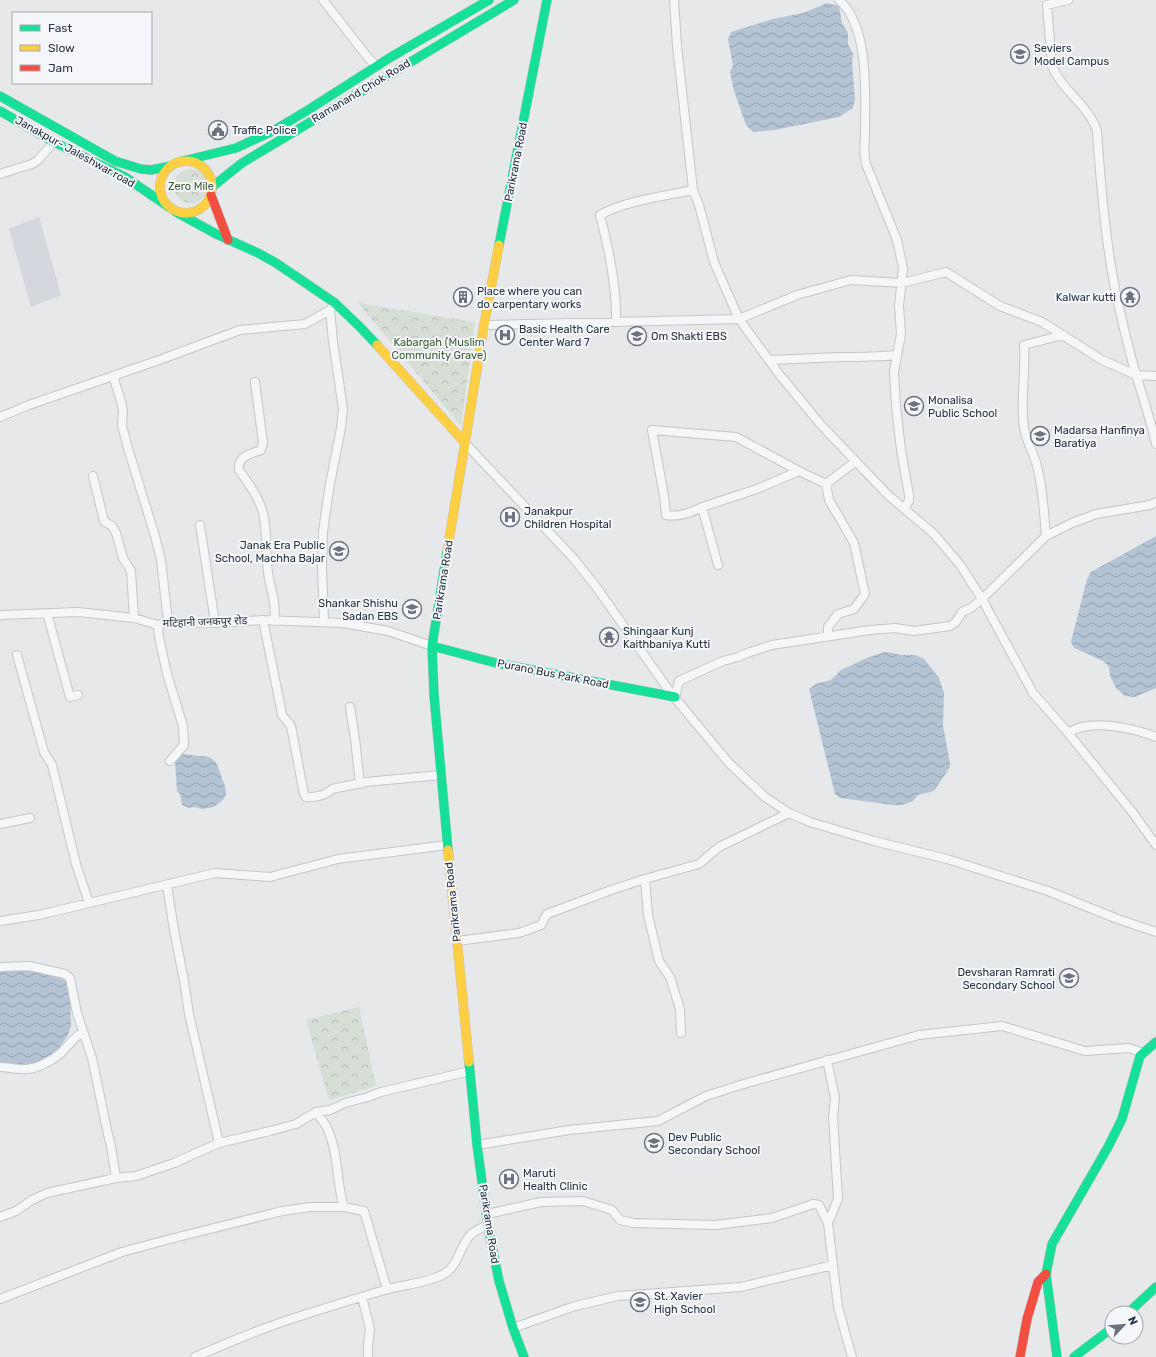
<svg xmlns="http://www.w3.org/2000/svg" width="1156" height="1357" font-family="Rubik,'Noto Sans Devanagari',sans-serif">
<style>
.built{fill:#d4d7dd}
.park{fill:url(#park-crowns)}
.water{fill:url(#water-waves)}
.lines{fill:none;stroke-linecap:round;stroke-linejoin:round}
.street-casing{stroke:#c4c6c8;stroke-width:10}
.fast-casing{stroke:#c4c6c8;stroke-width:10}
.slow-casing{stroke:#c4c6c8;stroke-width:10}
.jam-casing{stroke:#c4c6c8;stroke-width:10}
.street{stroke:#f5f6f7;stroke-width:8}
.fast{stroke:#16e098;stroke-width:9}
.slow{stroke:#ffcf43;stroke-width:9}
.jam{stroke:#f24e42;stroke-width:9}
.labels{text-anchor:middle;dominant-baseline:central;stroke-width:4;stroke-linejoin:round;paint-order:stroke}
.poi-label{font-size:11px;fill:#2b3445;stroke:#f4f6f9;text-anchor:start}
.street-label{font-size:11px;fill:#2b3445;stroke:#f4f6f9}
.park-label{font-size:11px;fill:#3f6138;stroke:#f4f6f9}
</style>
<defs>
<pattern id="park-crowns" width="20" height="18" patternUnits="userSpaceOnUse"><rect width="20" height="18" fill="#d6ded6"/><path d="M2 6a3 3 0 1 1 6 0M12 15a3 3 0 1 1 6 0" fill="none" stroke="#b8bfb9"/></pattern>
<pattern id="water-waves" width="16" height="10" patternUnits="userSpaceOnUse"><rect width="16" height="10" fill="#b4c4d5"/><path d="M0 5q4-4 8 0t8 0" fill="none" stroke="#93a0af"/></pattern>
</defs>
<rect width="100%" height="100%" fill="#e6e8ea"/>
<!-- built -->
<path class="built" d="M 39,217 L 61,295 L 31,307 L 9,229 Z"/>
<!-- park -->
<path class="park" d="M174 186a17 17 0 1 1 34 0a17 17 0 1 1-34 0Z
M 358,303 L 475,322 L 461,426 Z
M 359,1007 L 376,1086 L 329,1100 L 306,1020 Z"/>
<!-- water -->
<path class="water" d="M 827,3 L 839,6 L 842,23 L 848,33 L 848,44 L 853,54 L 852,62 L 855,99 L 853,108 L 839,117 L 775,130 L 753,132 L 746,125 L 734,91 L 730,72 L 733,66 L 728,39 L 731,32 L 773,19 L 803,13 Z
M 1156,536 L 1156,688 L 1135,697 L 1125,696 L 1116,688 L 1110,676 L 1109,667 L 1103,661 L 1074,648 L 1071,642 L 1087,579 L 1091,572 Z
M 885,652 L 903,655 L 916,655 L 924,659 L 939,678 L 944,693 L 943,726 L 950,763 L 950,767 L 934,791 L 918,795 L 913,801 L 902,805 L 893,805 L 840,798 L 835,794 L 809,689 L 816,684 L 831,680 L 841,670 L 869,657 Z
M 182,754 L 209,757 L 216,762 L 225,786 L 226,794 L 224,799 L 214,807 L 202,809 L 195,807 L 189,808 L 182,805 L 180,794 L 177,791 L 175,761 Z
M 31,968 L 53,974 L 66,981 L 70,987 L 71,1026 L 68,1035 L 58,1050 L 32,1066 L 0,1062 L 0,972 Z"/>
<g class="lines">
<defs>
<path id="street" d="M 323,0 L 366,55 L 376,66
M 674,0 L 677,46 L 693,190 L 699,205 L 714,262 L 739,319 L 779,374 L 821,425 L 888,495 L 934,534 L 961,566 L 982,599 L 1033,693 L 1064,728 L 1133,813 L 1156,845
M 839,0 C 870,27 865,95 865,133 C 865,144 863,153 866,164 L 897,240 L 903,268 L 899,306 L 901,334 L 894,372 L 896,406 L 901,450 L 909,495 L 909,501 L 904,508
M 1068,0 L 1047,5 L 1052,66 C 1062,91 1089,105 1097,131 C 1101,188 1106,248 1118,303 C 1124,328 1129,353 1137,377 C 1143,399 1151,421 1156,444
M 0,174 L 32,164 L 38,160 L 54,142
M 616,322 C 617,286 609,249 600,215 C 624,201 665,196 693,190
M 484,325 L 739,319 L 797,295 L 851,280 L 902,283 L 946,272 L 1000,306 L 1042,322 L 1102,360 L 1136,375 L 1156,376
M 770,360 C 794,359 817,358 841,357 C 859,357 877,357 896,355
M 113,376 L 121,401 L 123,411 L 122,425 L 127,445 L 155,536 L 161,560 L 168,622
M 255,382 L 263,443 L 261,450 C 251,454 237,456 239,470 C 248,483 259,497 263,513 C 268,532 265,552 268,572 C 270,589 277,603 274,621
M 0,417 L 29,405 L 162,359 L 240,330 L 305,324 L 330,310 L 335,303
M 465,443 L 575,560 L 597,588 L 670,692 L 729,763 L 765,797 L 789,813 L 810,822 L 874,841 L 947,859 L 1048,891 L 1115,918 L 1156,932
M 93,476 L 104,521 L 112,526 L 116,533 L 123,558 L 131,571 L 134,618
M 826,484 L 829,500 L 854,543 L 865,594 L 854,609 L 838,614 L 828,627 L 828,636
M 702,507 C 691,513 677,517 666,515 L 664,496 L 652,430 L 736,437 L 799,471
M 200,525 L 215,623
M 1046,536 C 1044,513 1043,488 1037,466 C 1034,453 1026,441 1024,428 C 1020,402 1026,371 1024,345 L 1063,335
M 718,565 L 702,507 L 757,489 L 799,471 L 826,484 L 856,461
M 47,613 L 70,697 L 78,695
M 0,615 L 78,612 L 134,618 L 158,625 L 168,622 L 215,623 L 263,620 L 343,623 L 388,631 L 432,646
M 263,620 L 280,704 L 282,715 L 291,726 L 304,794 L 306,797 C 313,798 327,795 332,789 L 366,782 L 440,775
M 324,621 L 322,566 L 323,532 L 329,489 L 341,428 L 343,409 L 333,341 L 330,310
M 158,625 L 159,637 L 167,674 L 183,726 L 184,745 L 170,761
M 17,655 L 44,752 L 52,765 L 76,864 L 89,903
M 675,697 L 679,681 L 723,661 L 738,657 L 750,652 L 772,645 L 870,630 L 895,628 L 914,631 L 950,626 L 956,622 L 962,612 L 971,608 L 982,599 L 1046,536 L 1072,523 L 1096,514 L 1150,505 L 1156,502
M 350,707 L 355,739 L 360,784
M 1068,732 C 1072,731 1077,728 1082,727 C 1104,722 1136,729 1156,737
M 0,824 L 30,818
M 645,879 L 699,864 L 719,847 L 789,813
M 167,885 L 174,930 L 184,981 L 189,1014 L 219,1143
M 0,921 L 39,915 L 215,873 L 270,877 L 338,859 L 447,845
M 457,941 L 519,933 L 541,925 L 547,914 L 614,889 L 645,879 L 648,915 L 659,961 L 670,977 L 680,1009 L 681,1033
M 0,967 L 29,966 L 65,974 L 70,978 L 77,1013 L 92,1058 L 107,1130 L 111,1146 L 116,1178
M 827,1060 L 835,1098 L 833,1117 L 838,1199 L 828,1223 L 838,1307 L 852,1357
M 0,1067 C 7,1067 15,1069 22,1069 C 36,1070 52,1061 62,1052 C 69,1045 74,1037 83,1032
M 316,1112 C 320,1118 326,1124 328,1130 C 339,1155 336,1183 344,1207 L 364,1211 L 387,1289
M 477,1145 L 569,1130 L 658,1121 L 706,1096 L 747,1083 L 919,1035 L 1002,1026 L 1085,1051 L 1129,1048 L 1143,1053
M 487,1214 L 541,1202 L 583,1201 L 612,1210 L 620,1220 L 633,1223 L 716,1225 L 772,1218 L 813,1204 L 819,1205 L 828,1223
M 0,1217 L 16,1211 L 32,1200 L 47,1193 L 116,1178 L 136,1176 L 174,1163 L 219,1143 L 270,1131 L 296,1124 L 316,1112 L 330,1110 L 345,1103 L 368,1097 L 381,1092 L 470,1071
M 362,1297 L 370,1329 L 368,1345 L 368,1357
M 0,1299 L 122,1252 L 170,1239 L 282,1211 L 310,1207 L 344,1207
M 513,1328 L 575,1306 L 618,1296 L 741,1287 L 833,1265
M 195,1357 C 220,1346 246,1335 271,1326 C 307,1313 345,1302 381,1291 C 400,1285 422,1284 440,1276 C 466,1265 455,1233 488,1226"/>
<path id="fast" d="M 0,96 L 115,161 L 141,169 L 151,170 L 171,166
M 0,111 L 54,142 L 125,177 L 169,207
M 183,161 L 236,148 L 273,131 L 308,110 L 391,57 L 489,0
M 212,187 L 242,163 L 514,0
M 176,212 L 218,235 L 258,253 L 276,263 L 335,303 L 360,327 L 377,345
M 499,245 L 547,0
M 447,552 L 432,646 L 434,695 L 448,850
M 432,646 L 496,663 L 675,697
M 469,1062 L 477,1145 L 488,1226 L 499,1281 L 513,1328 L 524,1357
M 1128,1313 L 1156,1287
M 1057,1357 L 1046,1274 L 1052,1244 L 1108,1147 L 1122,1119 L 1140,1056 L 1156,1042
M 1074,1357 L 1112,1328"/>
<path id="slow" d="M160 187a26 26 0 1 1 52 0a26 26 0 1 1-52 0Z
M 377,345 L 465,443 L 447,552
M 465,443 L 484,325 L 499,245
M 448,850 L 469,1062"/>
<path id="jam" d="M 211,195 L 228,240
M 1020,1357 L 1027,1319 L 1038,1282 L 1046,1274"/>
</defs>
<!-- street casing -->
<use href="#street" class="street-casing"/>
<!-- fast casing -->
<use href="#fast" class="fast-casing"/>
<!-- slow casing -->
<use href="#slow" class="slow-casing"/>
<!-- jam casing -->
<use href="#jam" class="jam-casing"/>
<!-- street -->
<use href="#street" class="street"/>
<!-- fast -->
<use href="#fast" class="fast"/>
<!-- slow -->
<use href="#slow" class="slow"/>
<!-- jam -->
<use href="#jam" class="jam"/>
</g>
<!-- icons -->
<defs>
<symbol id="school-ring" viewBox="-11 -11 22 22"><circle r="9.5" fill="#f4f6f9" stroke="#6c737f" stroke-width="1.5"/><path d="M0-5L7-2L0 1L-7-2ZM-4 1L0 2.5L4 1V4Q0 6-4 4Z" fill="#6c737f"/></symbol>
<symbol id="civic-ring" viewBox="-11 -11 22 22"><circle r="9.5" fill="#f4f6f9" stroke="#6c737f" stroke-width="1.5"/><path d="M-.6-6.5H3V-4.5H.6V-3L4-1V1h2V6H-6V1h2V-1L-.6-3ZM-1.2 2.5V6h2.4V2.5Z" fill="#6c737f"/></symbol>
<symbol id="building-ring" viewBox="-11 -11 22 22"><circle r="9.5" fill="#f4f6f9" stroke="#6c737f" stroke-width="1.5"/><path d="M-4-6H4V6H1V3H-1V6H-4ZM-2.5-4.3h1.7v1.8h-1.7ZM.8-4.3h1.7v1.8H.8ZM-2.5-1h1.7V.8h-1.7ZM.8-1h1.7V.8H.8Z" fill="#6c737f"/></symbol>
<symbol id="temple-ring" viewBox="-11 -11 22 22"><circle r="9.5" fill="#f4f6f9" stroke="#6c737f" stroke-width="1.5"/><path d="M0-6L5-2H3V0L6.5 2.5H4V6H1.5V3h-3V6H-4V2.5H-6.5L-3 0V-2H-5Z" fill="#6c737f"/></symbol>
<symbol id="hospital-ring" viewBox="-11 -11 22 22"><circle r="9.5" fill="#f4f6f9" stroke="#6c737f" stroke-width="1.5"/><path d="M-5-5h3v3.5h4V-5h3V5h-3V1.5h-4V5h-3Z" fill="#6c737f"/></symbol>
</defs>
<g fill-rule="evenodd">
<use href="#school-ring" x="1009" y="43" width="22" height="22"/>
<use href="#civic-ring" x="207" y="119" width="22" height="22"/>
<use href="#building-ring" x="452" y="286" width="22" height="22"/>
<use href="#temple-ring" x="1119" y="286" width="22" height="22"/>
<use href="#hospital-ring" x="494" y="324" width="22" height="22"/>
<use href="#school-ring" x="626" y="325" width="22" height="22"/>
<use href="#school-ring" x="903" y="395" width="22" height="22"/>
<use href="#school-ring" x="1029" y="425" width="22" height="22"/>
<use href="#hospital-ring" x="499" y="506" width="22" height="22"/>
<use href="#school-ring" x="328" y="540" width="22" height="22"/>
<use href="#school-ring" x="401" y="598" width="22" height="22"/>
<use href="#temple-ring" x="598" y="626" width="22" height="22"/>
<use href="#school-ring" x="1058" y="967" width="22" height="22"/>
<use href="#school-ring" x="643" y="1132" width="22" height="22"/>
<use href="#hospital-ring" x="498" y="1168" width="22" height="22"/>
<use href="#school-ring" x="629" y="1291" width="22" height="22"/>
</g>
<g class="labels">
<!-- poi labels -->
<g class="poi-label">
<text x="1034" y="48">Seviers<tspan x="1034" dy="13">Model Campus</tspan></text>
<text x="232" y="130">Traffic Police</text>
<text x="477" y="291">Place where you can<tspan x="477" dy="13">do carpentary works</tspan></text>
<text x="1116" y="297" text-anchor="end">Kalwar kutti</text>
<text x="519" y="329">Basic Health Care<tspan x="519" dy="13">Center Ward 7</tspan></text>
<text x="651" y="336">Om Shakti EBS</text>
<text x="928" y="400">Monalisa<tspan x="928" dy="13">Public School</tspan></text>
<text x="1054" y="430">Madarsa Hanfinya<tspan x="1054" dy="13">Baratiya</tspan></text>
<text x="524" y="511">Janakpur<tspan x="524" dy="13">Children Hospital</tspan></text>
<text x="325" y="545" text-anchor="end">Janak Era Public<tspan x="325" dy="13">School, Machha Bajar</tspan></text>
<text x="398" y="603" text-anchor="end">Shankar Shishu<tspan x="398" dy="13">Sadan EBS</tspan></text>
<text x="623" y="631">Shingaar Kunj<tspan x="623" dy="13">Kaithbaniya Kutti</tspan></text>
<text x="1055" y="972" text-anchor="end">Devsharan Ramrati<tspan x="1055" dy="13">Secondary School</tspan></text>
<text x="668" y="1137">Dev Public<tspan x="668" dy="13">Secondary School</tspan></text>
<text x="523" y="1173">Maruti<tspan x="523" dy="13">Health Clinic</tspan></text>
<text x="654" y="1296">St. Xavier<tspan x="654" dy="13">High School</tspan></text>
</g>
<!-- street labels -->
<g class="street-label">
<text transform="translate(361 91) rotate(-31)">Ramanand Chok Road</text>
<text transform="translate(75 152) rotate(29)">Janakpur- Jaleshwar road</text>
<text transform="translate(516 162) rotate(-79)">Parikrama Road</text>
<text transform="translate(443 580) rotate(-81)">Parikrama Road</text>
<text transform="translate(205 622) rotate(-2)">मटिहानी जनकपुर रोड</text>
<text transform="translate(553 674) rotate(11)">Purano Bus Park Road</text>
<text transform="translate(453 902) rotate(-96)">Parikrama Road</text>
<text transform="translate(489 1224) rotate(81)">Parikrama Road</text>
</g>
<!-- park labels -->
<g class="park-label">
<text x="191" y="186">Zero Mile</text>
<text x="439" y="342">Kabargah (Muslim<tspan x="439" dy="13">Community Grave)</tspan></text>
</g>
</g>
<!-- legend -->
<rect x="12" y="12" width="140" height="72" fill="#f4f6f9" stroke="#a4a8b1"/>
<rect x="20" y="25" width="20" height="6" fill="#16e098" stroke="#a4a8b1"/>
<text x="48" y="32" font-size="12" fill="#2b3445">Fast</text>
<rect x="20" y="45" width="20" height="6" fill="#ffcf43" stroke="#a4a8b1"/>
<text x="48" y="52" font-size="12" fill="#2b3445">Slow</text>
<rect x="20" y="65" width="20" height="6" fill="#f24e42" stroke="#a4a8b1"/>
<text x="48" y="72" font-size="12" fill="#2b3445">Jam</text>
<!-- north arrow -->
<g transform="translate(1124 1325) rotate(64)"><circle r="19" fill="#f4f6f9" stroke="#a4a8b1"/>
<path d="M0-3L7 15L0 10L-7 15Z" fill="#6c737f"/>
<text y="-6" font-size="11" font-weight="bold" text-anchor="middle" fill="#2b3445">N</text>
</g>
</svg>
